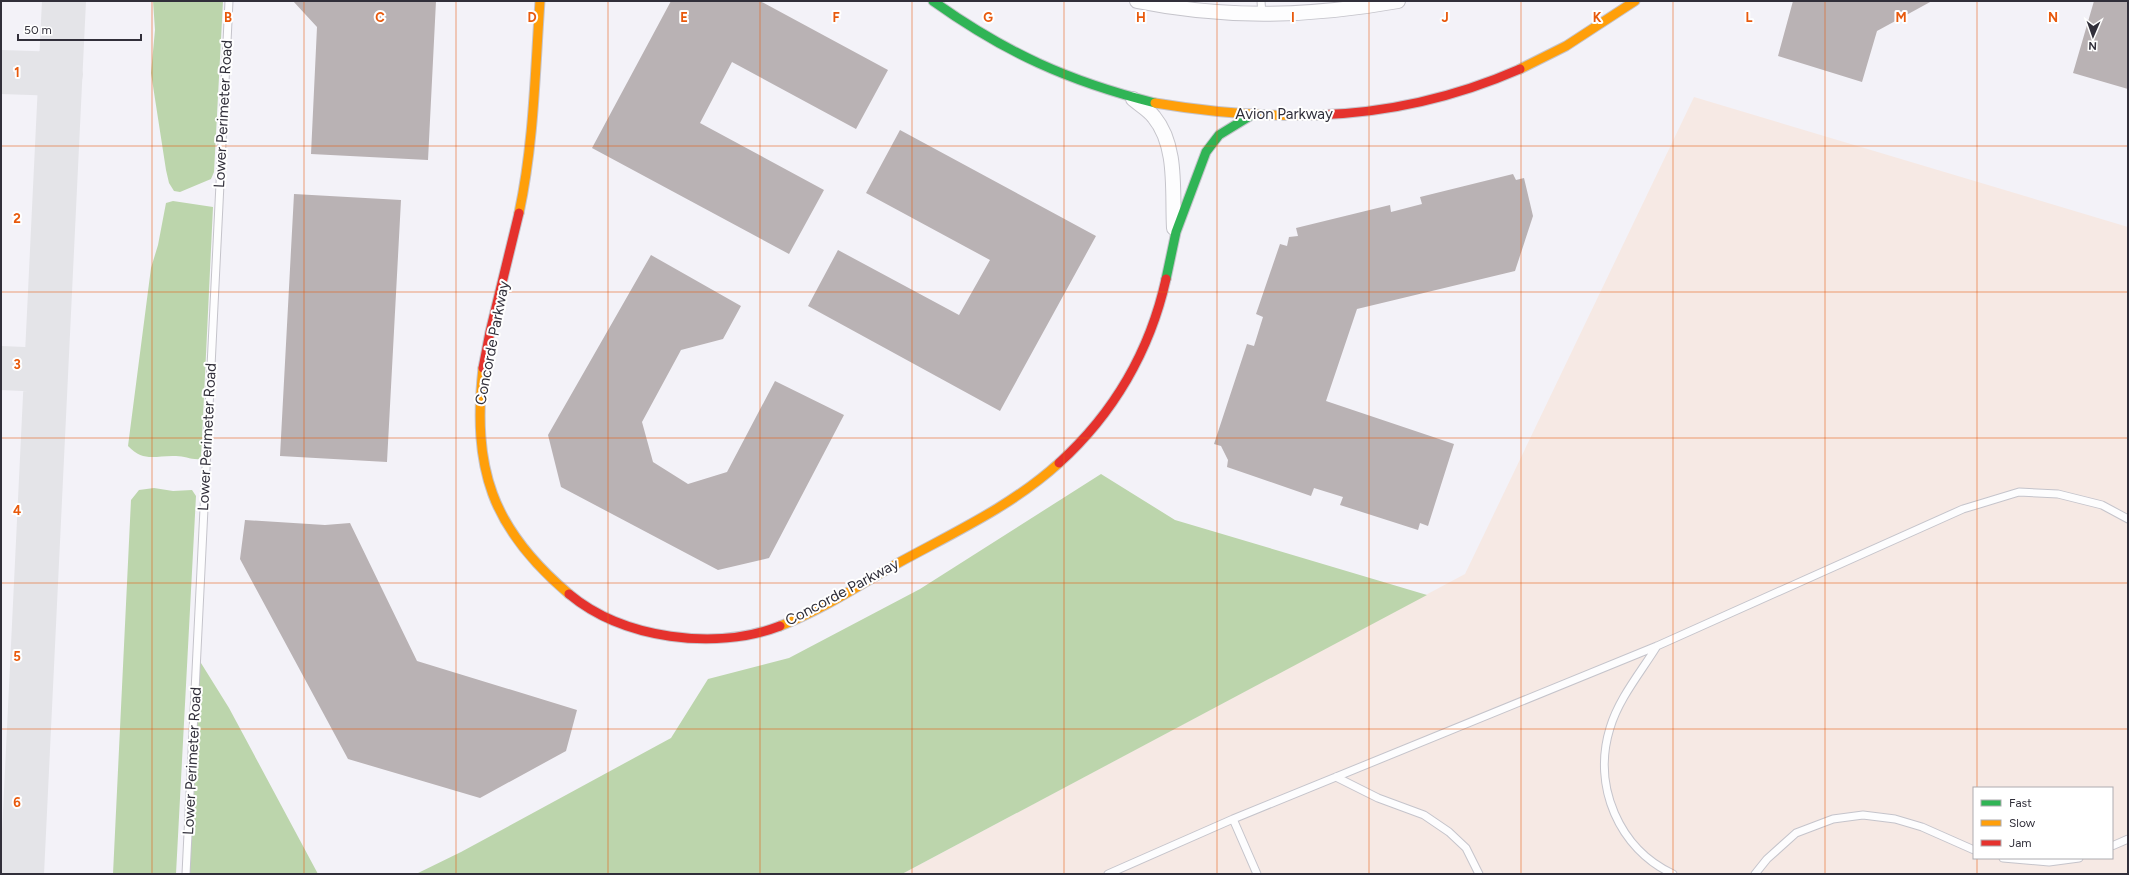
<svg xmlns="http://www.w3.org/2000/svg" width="2129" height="875" font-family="Figtree,sans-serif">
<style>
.education{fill:#f6e9e4;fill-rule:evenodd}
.forest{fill:#bcd5ac}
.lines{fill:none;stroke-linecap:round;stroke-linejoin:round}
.taxiway{stroke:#e4e4e8;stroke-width:44}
.building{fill:#b9b2b4}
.lane-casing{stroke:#c5c4cb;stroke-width:9}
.street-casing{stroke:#c5c4cb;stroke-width:16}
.fast-casing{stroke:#c5c4cb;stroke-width:11}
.slow-casing{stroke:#c5c4cb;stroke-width:11}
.jam-casing{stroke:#c5c4cb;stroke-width:11}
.lane{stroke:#fdfdfe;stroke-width:7}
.street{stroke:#fdfdfe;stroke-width:14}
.fast{stroke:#30b455;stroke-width:9}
.slow{stroke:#ff9f0a;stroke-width:9}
.jam{stroke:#e5322d;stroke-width:9}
.grid{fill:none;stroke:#e8590c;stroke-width:1;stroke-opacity:0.55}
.labels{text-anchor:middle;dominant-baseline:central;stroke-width:4;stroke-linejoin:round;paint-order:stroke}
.street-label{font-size:15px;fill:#312f3a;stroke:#fff}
.grid-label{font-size:13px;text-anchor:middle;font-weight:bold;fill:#e8590c;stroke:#fff;stroke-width:4;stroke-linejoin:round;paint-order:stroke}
</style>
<rect width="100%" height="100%" fill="#f3f2f8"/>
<!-- education -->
<path class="education" d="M 1694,97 L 2128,227 L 2128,874 L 902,874 L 1465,574 ZM 1974,788 L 2112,788 L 2112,858 L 1974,858 Z"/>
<!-- forest -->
<path class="forest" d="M 153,1 L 223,1 L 214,172 L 211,179 L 180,192 L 174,191 L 169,183 L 166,170 L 151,73 L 155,30 Z
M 173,201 L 213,207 L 201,459 C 191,460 185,456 176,456 C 156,455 144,463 128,446 L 151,268 L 158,245 L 166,203 Z
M 1101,474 L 1175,520 L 1427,595 L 902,874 L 416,874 L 461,852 L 671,738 L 708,679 L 789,658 L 920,589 Z
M 154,488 L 173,491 L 192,490 L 196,496 L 176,874 L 113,874 L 131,500 L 139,490 Z
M 196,655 L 229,708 L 318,874 L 186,874 Z"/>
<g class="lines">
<!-- taxiway -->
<path class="taxiway" d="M 1,72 L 61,74
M 1,368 L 46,370
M 22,874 L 64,1"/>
</g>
<!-- building -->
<path class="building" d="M 293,1 L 436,1 L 428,160 L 311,154 L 317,27 Z
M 671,1 L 760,1 L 888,70 L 856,129 L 732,62 L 700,123 L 824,190 L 789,254 L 592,148 Z
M 1793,1 L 1932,1 L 1877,31 L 1862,82 L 1778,56 Z
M 2094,1 L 2128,1 L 2128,89 L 2073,73 Z
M 900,130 L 1096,236 L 1000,411 L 808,306 L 838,250 L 959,315 L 990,260 L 866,193 Z
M 1513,174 L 1516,180 L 1524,178 L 1533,216 L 1515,271 L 1357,309 L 1326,401 L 1454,444 L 1428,526 L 1420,523 L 1418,530 L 1340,505 L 1343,497 L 1314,488 L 1311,496 L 1227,467 L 1228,460 L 1221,446 L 1214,444 L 1247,344 L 1254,346 L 1263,317 L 1256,314 L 1280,244 L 1287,246 L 1289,237 L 1298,236 L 1296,228 L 1390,205 L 1391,212 L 1422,204 L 1420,197 Z
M 294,194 L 401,200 L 387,462 L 280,456 Z
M 651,255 L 741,306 L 723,339 L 681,350 L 642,422 L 653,462 L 688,484 L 727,472 L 775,381 L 844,415 L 769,558 L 718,570 L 561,487 L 548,435 Z
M 245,520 L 325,525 L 350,523 L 417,661 L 577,710 L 566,751 L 480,798 L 348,759 L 240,559 Z"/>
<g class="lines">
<defs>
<path id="lane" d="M 1261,1 L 1262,15
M 1657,646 C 1641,672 1619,698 1610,728 C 1592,786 1619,849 1673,874
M 1336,777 L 1378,798 L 1424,815 L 1449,832 L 1466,848 L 1479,874
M 1233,819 L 1257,874
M 2112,846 L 2128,839
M 2003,858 L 2049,862 L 2079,858
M 186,874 L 229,1
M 1108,874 L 1233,819 L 1657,646 L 1963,509 L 2019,492 L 2058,494 L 2102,505 L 2128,519
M 1755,874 L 1767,859 L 1796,833 L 1833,819 L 1863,815 L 1895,819 L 1922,827 L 1974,850"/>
<path id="street" d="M 1137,1 C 1225,19 1309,17 1398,1
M 1133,99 C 1140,105 1149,110 1154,117 C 1178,146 1172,192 1174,228"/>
<path id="fast" d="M 933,1 C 1006,53 1068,81 1155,103
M 1166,279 L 1176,232 L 1206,152 L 1219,135 L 1250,116"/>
<path id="slow" d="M 1520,69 L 1566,46 L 1635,1
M 1155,103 C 1209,112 1262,117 1317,115
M 519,213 C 534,143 535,72 540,1
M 483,368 C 472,468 491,528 569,594
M 780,626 C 822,610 861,584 900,562 C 955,532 1013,505 1059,463"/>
<path id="jam" d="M 1317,115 C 1386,113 1456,97 1520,69
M 483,368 L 490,332 L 519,213
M 1059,463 C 1113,414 1150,351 1166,279
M 569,594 C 623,639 715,651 780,626"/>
</defs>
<!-- lane casing -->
<use href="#lane" class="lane-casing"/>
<!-- street casing -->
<use href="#street" class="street-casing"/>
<!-- fast casing -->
<use href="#fast" class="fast-casing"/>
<!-- slow casing -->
<use href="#slow" class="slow-casing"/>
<!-- jam casing -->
<use href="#jam" class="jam-casing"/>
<!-- lane -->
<use href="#lane" class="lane"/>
<!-- street -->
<use href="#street" class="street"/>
<!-- fast -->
<use href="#fast" class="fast"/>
<!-- slow -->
<use href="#slow" class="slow"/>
<!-- jam -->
<use href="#jam" class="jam"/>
</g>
<!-- grid -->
<path class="grid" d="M 152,1 L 152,874M 304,1 L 304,874M 456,1 L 456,874M 608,1 L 608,874M 760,1 L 760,874M 912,1 L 912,874M 1064,1 L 1064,874M 1217,1 L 1217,874M 1369,1 L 1369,874M 1521,1 L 1521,874M 1673,1 L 1673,874M 1825,1 L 1825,874M 1977,1 L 1977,788M 1,146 L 2128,146M 1,292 L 2128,292M 1,438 L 2128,438M 1,583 L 2128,583M 1,729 L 2128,729M 1977,858 L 1977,874"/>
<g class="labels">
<!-- street labels -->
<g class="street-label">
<text transform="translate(223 114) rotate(-87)">Lower Perimeter Road</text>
<text x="1284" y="114">Avion Parkway</text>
<text transform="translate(492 343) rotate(-79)">Concorde Parkway</text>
<text transform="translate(207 437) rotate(-87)">Lower Perimeter Road</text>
<text transform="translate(842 592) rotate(-28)">Concorde Parkway</text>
<text transform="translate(192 761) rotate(-87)">Lower Perimeter Road</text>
</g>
</g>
<g class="grid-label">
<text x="228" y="22">B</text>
<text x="380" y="22">C</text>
<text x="532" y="22">D</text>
<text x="684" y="22">E</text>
<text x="836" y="22">F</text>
<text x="988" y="22">G</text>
<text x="1141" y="22">H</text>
<text x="1293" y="22">I</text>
<text x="1445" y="22">J</text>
<text x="1597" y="22">K</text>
<text x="1749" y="22">L</text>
<text x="1901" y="22">M</text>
<text x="2053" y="22">N</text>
<text x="17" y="77">1</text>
<text x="17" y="223">2</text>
<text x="17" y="369">3</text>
<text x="17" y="515">4</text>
<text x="17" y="661">5</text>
<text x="17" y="807">6</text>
</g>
<!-- border -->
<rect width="2129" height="875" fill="none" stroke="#312f3a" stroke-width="4"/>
<!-- legend -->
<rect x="1973" y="787" width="140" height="72" fill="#ffffff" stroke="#adacb0"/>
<rect x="1981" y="800" width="20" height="6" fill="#30b455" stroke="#adacb0"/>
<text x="2009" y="807" font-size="12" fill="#312f3a">Fast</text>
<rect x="1981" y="820" width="20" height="6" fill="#ff9f0a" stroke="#adacb0"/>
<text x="2009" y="827" font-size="12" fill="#312f3a">Slow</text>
<rect x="1981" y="840" width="20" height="6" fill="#e5322d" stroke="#adacb0"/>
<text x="2009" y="847" font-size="12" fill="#312f3a">Jam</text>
<!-- north arrow -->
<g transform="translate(2093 36) rotate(182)" stroke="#ffffff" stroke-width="3" paint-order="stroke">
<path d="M0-3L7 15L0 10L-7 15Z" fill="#312f3a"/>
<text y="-6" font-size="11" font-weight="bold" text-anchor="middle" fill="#312f3a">N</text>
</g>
<!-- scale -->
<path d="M18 34v6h123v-6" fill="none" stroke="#312f3a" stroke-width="2"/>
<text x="24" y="34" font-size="12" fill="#312f3a" stroke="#ffffff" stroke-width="3" paint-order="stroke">50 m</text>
</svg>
